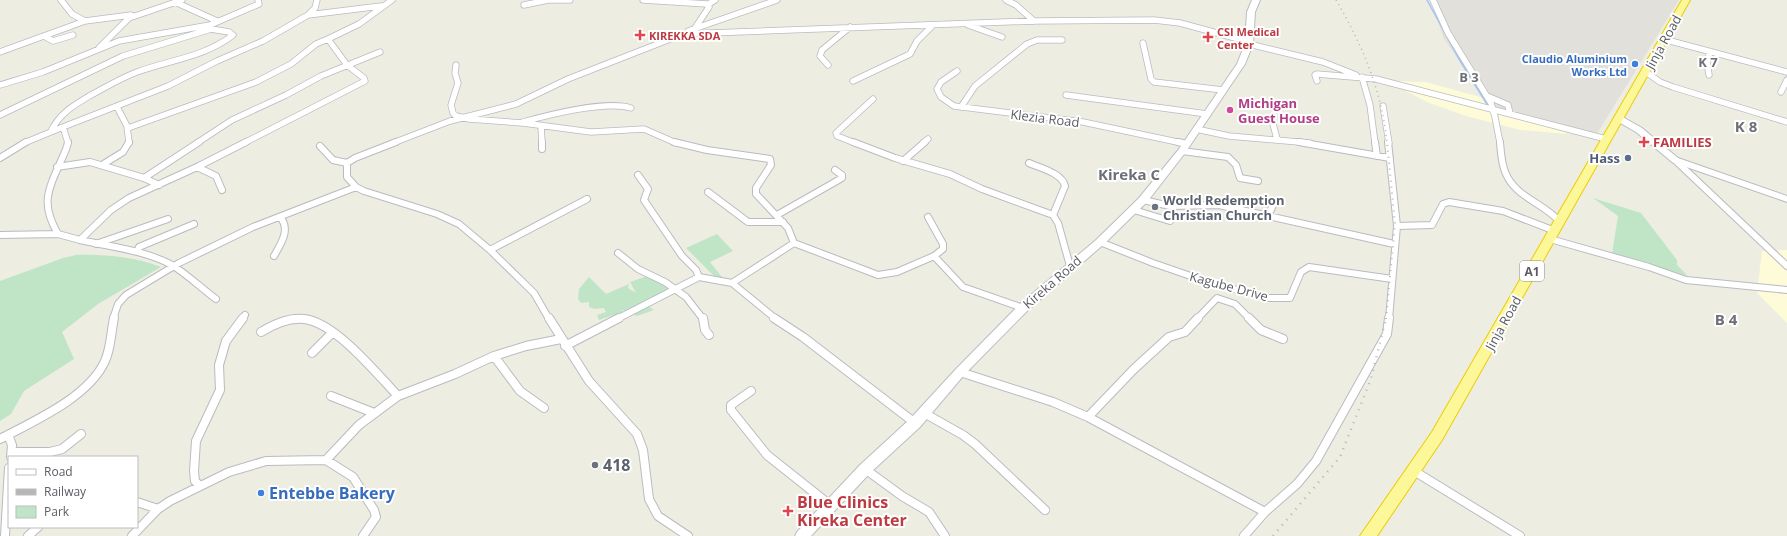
<svg xmlns="http://www.w3.org/2000/svg" width="1787" height="536" font-family="'Open Sans',sans-serif">
<style>
.commercial{fill:#fdfbd8}
.industrial{fill:#e1e0da}
.green{fill:#bfe5c6}
.lines{fill:none;stroke-linecap:round;stroke-linejoin:round}
.stream{stroke:#a2c5fe;stroke-width:1.5}
.minor-far2-casing{stroke:#babbc1;stroke-width:7}
.minor-far1-casing{stroke:#babbc1;stroke-width:8}
.minor-casing{stroke:#babbc1;stroke-width:10}
.tertiary-casing{stroke:#babbc1;stroke-width:2}
.secondary-casing{stroke:#bbbdc4;stroke-width:2}
.trunk-casing{stroke:#edcd03;stroke-width:2}
.minor-far2{stroke:#fff;stroke-width:5.5}
.minor-far1{stroke:#fff;stroke-width:6}
.minor{stroke:#fff;stroke-width:8}
.tertiary{fill:#fff;fill-rule:evenodd}
.secondary{fill:#fff;fill-rule:evenodd}
.trunk{fill:#fcf899;fill-rule:evenodd}
.rail-far2{stroke:#b5b6b6;stroke-width:1.5;stroke-dasharray:1 4;stroke-linecap:butt}
.rail-far1{stroke:#b5b6b6;stroke-width:2;stroke-dasharray:1 5;stroke-linecap:butt}
.rail{stroke:#b5b6b6;stroke-width:2.5;stroke-dasharray:1 6;stroke-linecap:butt}
.health-dot{fill:#e0444e;stroke:#fff;stroke-width:1.5}
.shop-dot{fill:#3f7fe0;stroke:#fff;stroke-width:1.5}
.hotel-dot{fill:#d1479c;stroke:#fff;stroke-width:1.5}
.service-dot{fill:#5c6f8a;stroke:#fff;stroke-width:1.5}
.worship-dot{fill:#6b7280;stroke:#fff;stroke-width:1.5}
.labels{text-anchor:middle;dominant-baseline:central;stroke-width:4;stroke-linejoin:round;paint-order:stroke}
.far-health-label{font-size:11px;font-weight:bold;fill:#be3a42;stroke:#fff;text-anchor:start}
.far-shop-label{font-size:11px;font-weight:bold;fill:#366cbe;stroke:#fff;text-anchor:end}
.shield{fill:#fff;stroke:#8c8e92;stroke-width:1}
.shield-label{font-size:12px;font-weight:bold;fill:#5b5d63}
.street-label{font-size:13px;fill:#5b5d63;stroke:#fff}
.far-quarter-label{font-size:13px;font-weight:bold;fill:#6c6f75;stroke:#fff}
.hotel-label{font-size:13px;font-weight:bold;fill:#b23c85;stroke:#fff;text-anchor:start}
.health-label{font-size:13px;font-weight:bold;fill:#be3a42;stroke:#fff;text-anchor:start}
.service-label{font-size:13px;font-weight:bold;fill:#4e5e75;stroke:#fff;text-anchor:end}
.worship-label{font-size:13px;font-weight:bold;fill:#5b616d;stroke:#fff;text-anchor:start}
.quarter-label{font-size:15px;font-weight:bold;fill:#6c6f75;stroke:#fff}
.near-worship-label{font-size:16px;font-weight:bold;fill:#5b616d;stroke:#fff;text-anchor:start}
.near-shop-label{font-size:16px;font-weight:bold;fill:#366cbe;stroke:#fff;text-anchor:start}
.near-health-label{font-size:16px;font-weight:bold;fill:#be3a42;stroke:#fff;text-anchor:start}
</style>
<rect width="100%" height="100%" fill="#edede2"/>
<!-- commercial -->
<path class="commercial" d="M 1394,81 L 1426,82 L 1563,120 L 1566,134 L 1520,130 L 1466,116 L 1427,102 L 1406,91 Z
M 1785,250 L 1787,250 L 1787,323 L 1757,293 L 1762,251 Z"/>
<!-- industrial -->
<path class="industrial" d="M 1432,0 L 1679,0 L 1595,137 L 1493,111 L 1443,37 Z"/>
<!-- green -->
<path class="green" d="M 1593,198 L 1641,213 L 1677,260 L 1677,265 L 1688,276 L 1612,254 L 1618,216 Z
M 717,234 L 733,251 L 710,262 L 722,277 L 717,279 L 686,248 Z
M 76,255 C 103,254 136,257 161,267 L 98,304 L 62,332 L 74,359 L 24,391 L 11,414 L 0,421 L 0,281 L 63,258 Z
M 650,275 L 669,288 L 645,304 L 654,310 L 637,316 L 622,310 L 626,318 L 616,321 L 613,315 L 599,320 L 597,315 L 606,312 L 604,308 L 594,309 L 589,307 L 589,302 L 581,303 L 578,299 L 579,289 L 589,277 L 606,294 L 629,284 L 628,288 L 636,293 L 630,282 Z"/>
<g class="lines">
<!-- stream -->
<path class="stream" d="M 1427,0 L 1459,59 L 1488,106"/>
<defs>
<path id="minor-far2" d="M 61,0 L 72,14 L 85,21 L 131,15
M 643,0 L 707,4 L 709,7 L 695,28
M 1006,0 L 1016,5 L 1034,21
M 1433,0 L 1448,33 L 1491,103 L 1495,117 L 1500,143
M 175,2 L 217,21
M 524,5 L 548,0 L 570,0
M 707,5 L 715,0
M 308,15 L 381,6
M 968,25 L 1002,37
M 688,31 L 777,0
M 44,36 L 53,41 L 73,35
M 1663,39 L 1787,72
M 1143,43 L 1151,79 L 1154,82 L 1223,90
M 1249,44 L 1323,62 L 1356,75
M 99,48 L 129,18 L 182,0
M 0,52 L 85,21
M 456,65 L 455,73 L 458,83 L 451,105 L 453,113 L 456,116 L 469,119 L 523,123 L 591,132 L 644,129 L 676,143
M 828,65 L 820,56 L 822,50 L 850,27
M 957,71 L 941,82 L 937,89 L 941,97 L 954,106 L 1083,122 L 1182,143
M 1646,72 L 1660,82 L 1673,87 L 1787,122
M 1709,75 L 1707,62 L 1710,52
M 1362,77 L 1370,105 L 1375,143
M 853,81 L 910,54 L 917,41 L 933,25
M 1317,81 L 1315,75 L 1317,74 L 1376,79 L 1606,139
M 0,85 L 43,72 L 119,41 L 210,25 L 259,4 L 258,0
M 1781,92 L 1787,80
M 1066,95 L 1207,114
M 1487,96 L 1508,105 L 1510,114
M 1383,106 L 1389,143
M 117,107 L 127,126 L 129,143
M 961,107 L 975,86 L 1027,44 L 1037,40 L 1062,40
M 0,115 L 123,56 L 211,29
M 1272,120 L 1277,139
M 523,122 C 548,115 607,100 631,108
M 541,126 L 542,143
M 128,128 L 256,82 L 291,64 L 316,44 L 328,39
M 1196,129 L 1229,136 L 1310,143
M 51,131 C 60,113 74,105 91,95 C 106,87 121,78 137,72 C 169,60 205,57 233,35 L 229,32 L 211,29 L 210,25
M 24,143 L 63,127
M 68,143 L 63,127 L 168,86 L 217,61 L 263,41 L 308,15 L 315,8 L 317,0
M 197,143 L 232,120 L 286,95 L 321,76 L 380,52
M 244,143 L 365,81 L 364,78 L 347,65 L 328,39 L 359,24 L 392,0
M 393,143 L 450,121 L 516,104 L 568,79 L 683,34 L 1034,21 L 1154,20 L 1180,23 L 1250,42
M 855,143 L 837,136 L 836,133 L 873,99
M 923,143 L 928,139"/>
<path id="minor-far1" d="M 396,142 L 355,158 L 347,163 L 347,177 L 356,187 L 364,191 L 437,214 L 459,224 L 490,250 L 534,293 L 549,319
M 542,142 L 542,149
M 674,142 L 707,150 L 770,159 L 771,165 L 756,188 L 756,194 L 788,228 L 794,243
M 853,142 L 895,158 L 950,174 L 982,189 L 1053,215 L 1058,223 L 1070,266
M 1178,142 L 1187,144
M 1299,142 L 1390,158
M 1375,142 L 1377,156
M 1388,142 L 1397,226
M 1500,142 C 1501,154 1502,168 1508,178 C 1519,198 1546,205 1560,222
M 320,146 L 333,160 L 347,163
M 1182,151 L 1228,157 L 1236,165 L 1240,178 L 1258,181
M 0,158 L 26,142
M 1675,160 L 1787,266
M 903,161 L 925,142
M 1029,163 C 1040,168 1062,173 1065,186 L 1053,215
M 102,165 L 123,152 L 129,142
M 57,167 L 90,162 L 144,178 L 159,185
M 197,167 L 216,176 L 222,190
M 638,175 L 648,189 L 644,200 L 682,256 L 696,270 L 699,277
M 144,178 L 199,142
M 708,192 L 748,222 L 783,222
M 1143,200 L 1170,206 L 1219,205 L 1394,244
M 1134,210 L 1170,221
M 777,215 L 842,178 L 842,175 L 835,170
M 1268,216 L 1275,201
M 928,217 L 943,244 L 943,249 L 934,256
M 58,234 C 41,205 47,192 60,163 C 63,156 67,149 68,142
M 0,235 L 58,234 L 80,240
M 1550,239 L 1649,267 L 1686,280 L 1787,290
M 1100,242 L 1153,263 L 1208,282 L 1267,298 L 1290,298 L 1301,272 L 1309,267 L 1392,279
M 96,244 L 168,219
M 490,250 L 587,199
M 137,252 L 139,247 L 194,224
M 618,253 L 638,269 L 665,282 L 686,297 L 703,319
M 274,256 C 281,244 291,229 280,217
M 216,299 C 201,288 188,275 172,265 C 144,250 111,247 80,240 L 111,210 L 129,198 L 197,167 L 246,142
M 113,319 L 118,304 L 126,295 L 179,263 L 253,227 L 356,187
M 242,319 L 245,315
M 293,319 L 306,319
M 617,319 L 699,277 L 732,283
M 776,319 L 732,283 L 794,243 L 878,275 L 897,272 L 934,256 L 963,287 L 1023,308
M 1197,319 L 1217,298 L 1235,304 L 1250,319
M 1389,319 L 1397,226 L 1432,225 L 1443,204 L 1449,202 L 1503,211 L 1555,231"/>
<path id="minor" d="M 549,318 L 589,381 L 637,434 L 643,450 L 649,499 L 658,516 L 688,536
M 703,318 L 705,330 L 709,335
M 774,318 L 803,337 L 915,423
M 1249,318 L 1261,330 L 1283,339
M 261,332 C 274,324 289,317 304,319 C 335,322 377,374 398,396 L 455,374 L 494,356 L 526,346 L 561,339
M 565,346 L 619,318
M 312,353 L 332,333
M 494,356 L 520,391 L 544,408
M 960,372 L 1053,402 L 1088,417 L 1265,512 L 1244,536
M 751,391 L 731,405 L 731,410 L 767,455 L 830,505
M 331,396 L 374,413
M 924,413 L 963,435 L 975,444 L 1045,510
M 1088,417 L 1134,369 L 1169,337 L 1185,332 L 1198,318
M 8,435 L 12,445 L 11,457
M 0,439 C 34,421 89,397 105,361 C 111,348 111,332 114,318
M 12,452 L 50,452 L 62,449 L 81,434
M 326,460 L 353,477 L 374,510 L 376,517 L 363,536
M 865,469 L 902,496 L 929,512 L 945,536
M 1414,471 L 1520,536
M 199,485 L 195,481 L 194,471 L 196,441 L 220,390 L 219,365 L 226,341 L 243,318
M 137,502 L 158,509
M 1265,512 L 1297,484 L 1316,461 L 1387,334 L 1389,318
M 5,536 L 9,468
M 28,536 L 38,527
M 132,536 L 158,509 L 170,501 L 229,472 L 266,461 L 326,460 L 359,425 L 398,396"/>
<path id="tertiary" d="M 1615,116 L 1621,116 L 1642,128 L 1678,158 L 1787,196 L 1787,202 L 1672,162 L 1636,132 L 1615,120 Z"/>
<path id="secondary" d="M 1252,0 L 1260,0 L 1255,12 L 1253,44 L 1245,64 L 1185,153 L 1147,202 L 1104,244 L 1027,311 L 964,375 L 920,427 L 870,473 L 811,536 L 795,536 L 797,532 L 860,465 L 910,419 L 956,369 L 1019,305 L 1096,240 L 1139,198 L 1179,149 L 1237,64 L 1245,44 L 1247,12 Z"/>
<path id="trunk" d="M 1682,0 L 1690,0 L 1442,440 L 1377,536 L 1360,536 L 1432,432 Z"/>
</defs>
<!-- minor-far2 casing -->
<use href="#minor-far2" class="minor-far2-casing"/>
<!-- minor-far1 casing -->
<use href="#minor-far1" class="minor-far1-casing"/>
<!-- minor casing -->
<use href="#minor" class="minor-casing"/>
<!-- tertiary casing -->
<use href="#tertiary" class="tertiary-casing"/>
<!-- secondary casing -->
<use href="#secondary" class="secondary-casing"/>
<!-- trunk casing -->
<use href="#trunk" class="trunk-casing"/>
<!-- minor-far2 -->
<use href="#minor-far2" class="minor-far2"/>
<!-- minor-far1 -->
<use href="#minor-far1" class="minor-far1"/>
<!-- minor -->
<use href="#minor" class="minor"/>
<!-- tertiary -->
<use href="#tertiary" class="tertiary"/>
<!-- secondary -->
<use href="#secondary" class="secondary"/>
<!-- trunk -->
<use href="#trunk" class="trunk"/>
<!-- rail-far2 -->
<path class="rail-far2" d="M 1336,0 C 1362,44 1382,91 1387,143"/>
<!-- rail-far1 -->
<path class="rail-far1" d="M 1386,319 L 1395,224 L 1387,142"/>
<!-- rail -->
<path class="rail" d="M 1273,536 L 1340,457 L 1371,379 L 1386,318"/>
</g>
<!-- markers -->
<g class="health-dot">
<path d="M638 29h4v4h4v4h-4v4h-4v-4h-4v-4h4z"/>
<path d="M1206 31h4v4h4v4h-4v4h-4v-4h-4v-4h4z"/>
<path d="M1642 136h4v4h4v4h-4v4h-4v-4h-4v-4h4z"/>
<path d="M786 505h4v4h4v4h-4v4h-4v-4h-4v-4h4z"/>
</g>
<g class="shop-dot">
<circle cx="1635" cy="64" r="4"/>
<circle cx="261" cy="493" r="4"/>
</g>
<circle class="hotel-dot" cx="1230" cy="110" r="4"/>
<circle class="service-dot" cx="1628" cy="158" r="4"/>
<g class="worship-dot">
<circle cx="1155" cy="207" r="4"/>
<circle cx="595" cy="465" r="4"/>
</g>
<g class="labels">
<!-- far-health labels -->
<g class="far-health-label">
<text x="1217" y="31">CSI Medical<tspan x="1217" dy="13">Center</tspan></text>
<text x="649" y="35">KIREKKA SDA</text>
</g>
<!-- far-shop labels -->
<g class="far-shop-label">
<text x="1627" y="58">Claudio Aluminium<tspan x="1627" dy="13">Works Ltd</tspan></text>
</g>
<!-- shield labels -->
<rect class="shield" x="1520" y="261" width="24" height="20" rx="3"/>
<g class="shield-label">
<text x="1532" y="271">A1</text>
</g>
<!-- street labels -->
<g class="street-label">
<text transform="translate(1663 42) rotate(-61)">Jinja Road</text>
<text transform="translate(1045 118) rotate(7)">Klezia Road</text>
<text transform="translate(1052 282) rotate(-41)">Kireka Road</text>
<text transform="translate(1229 286) rotate(15)">Kagube Drive</text>
<text transform="translate(1503 323) rotate(-61)">Jinja Road</text>
</g>
<!-- far-quarter labels -->
<g class="far-quarter-label">
<text x="1708" y="62">K 7</text>
<text x="1469" y="77">B 3</text>
</g>
<!-- hotel labels -->
<g class="hotel-label">
<text x="1238" y="103">Michigan<tspan x="1238" dy="15">Guest House</tspan></text>
</g>
<!-- health labels -->
<g class="health-label">
<text x="1653" y="142">FAMILIES</text>
</g>
<!-- service labels -->
<g class="service-label">
<text x="1620" y="158">Hass</text>
</g>
<!-- worship labels -->
<g class="worship-label">
<text x="1163" y="200">World Redemption<tspan x="1163" dy="15">Christian Church</tspan></text>
</g>
<!-- quarter labels -->
<g class="quarter-label">
<text x="1746" y="126">K 8</text>
<text x="1129" y="174">Kireka C</text>
<text x="1726" y="319">B 4</text>
</g>
<!-- near-worship labels -->
<g class="near-worship-label">
<text x="603" y="465">418</text>
</g>
<!-- near-shop labels -->
<g class="near-shop-label">
<text x="269" y="493">Entebbe Bakery</text>
</g>
<!-- near-health labels -->
<g class="near-health-label">
<text x="797" y="502">Blue Clinics<tspan x="797" dy="18">Kireka Center</tspan></text>
</g>
</g>
<!-- legend -->
<rect x="8" y="456" width="130" height="72" fill="#ffffff" stroke="#bdbec1"/>
<rect x="16" y="469" width="20" height="6" fill="#ffffff" stroke="#bdbec1"/>
<text x="44" y="476" font-size="12" fill="#5b5d63">Road</text>
<rect x="16" y="489" width="20" height="6" fill="#b5b6b6" stroke="#bdbec1"/>
<text x="44" y="496" font-size="12" fill="#5b5d63">Railway</text>
<rect x="16" y="506" width="20" height="12" fill="#bfe5c6" stroke="#bdbec1"/>
<text x="44" y="516" font-size="12" fill="#5b5d63">Park</text>
</svg>
